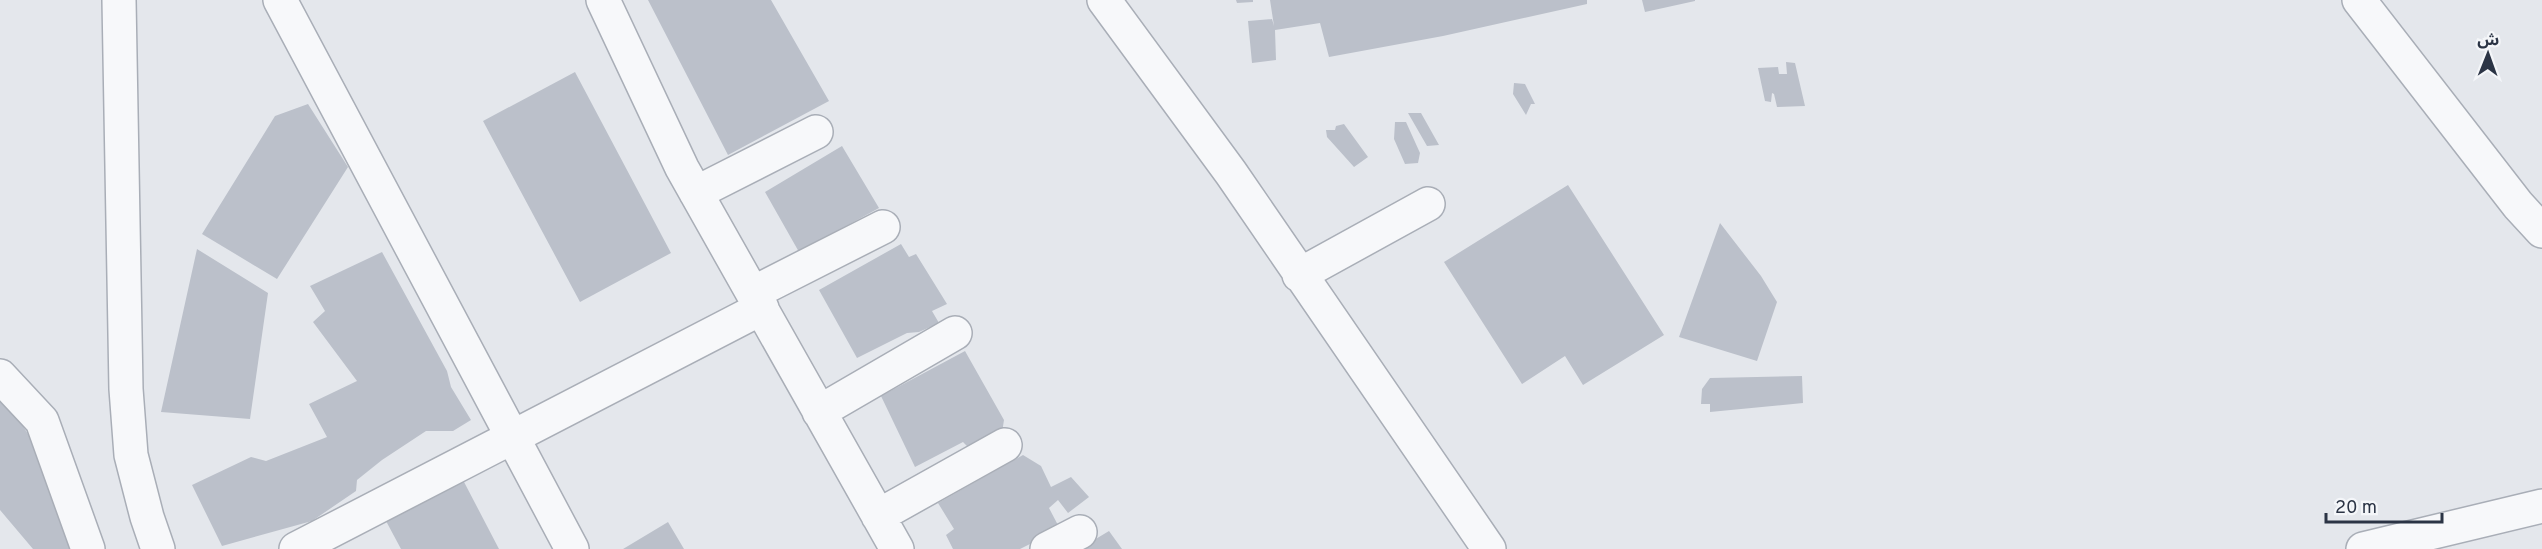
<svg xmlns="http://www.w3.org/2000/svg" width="2542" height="549" font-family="Overpass,'Noto Sans Arabic',sans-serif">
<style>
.building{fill:#bbc0ca}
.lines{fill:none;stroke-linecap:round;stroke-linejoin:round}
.minor-casing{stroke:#a9aeb7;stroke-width:36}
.minor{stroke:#f7f8fa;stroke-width:33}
</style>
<rect width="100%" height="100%" fill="#e4e7ec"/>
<!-- building -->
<path class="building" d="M 648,0 L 771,0 L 829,101 L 728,155 Z
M 1236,0 L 1253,0 L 1253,2 L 1237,3 Z
M 1270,0 L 1587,0 L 1587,4 L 1443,36 L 1329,57 L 1320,23 L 1275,30 L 1276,60 L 1252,63 L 1248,21 L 1272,19 L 1274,26 Z
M 1642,0 L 1695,0 L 1695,1 L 1645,12 Z
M 1786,62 L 1795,63 L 1805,106 L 1777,107 L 1774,94 L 1772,93 L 1771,102 L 1765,101 L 1758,68 L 1778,67 L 1779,74 L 1787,74 Z
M 575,72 L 671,253 L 580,302 L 483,121 Z
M 1514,83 L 1525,84 L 1535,104 L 1531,104 L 1526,115 L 1513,94 Z
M 308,104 L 348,167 L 277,279 L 202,234 L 275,116 Z
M 1408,113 L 1421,113 L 1439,145 L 1427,146 Z
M 1395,122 L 1406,122 L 1420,153 L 1418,163 L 1405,164 L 1394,139 Z
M 1344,124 L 1368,157 L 1354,167 L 1327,137 L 1326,130 L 1335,130 L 1336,126 Z
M 842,146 L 879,208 L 799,252 L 765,192 Z
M 1568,185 L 1664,335 L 1583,385 L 1565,356 L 1522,384 L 1444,262 Z
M 1720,223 L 1761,276 L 1777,302 L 1757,361 L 1679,337 Z
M 901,244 L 909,257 L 916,254 L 947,304 L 932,311 L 939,323 L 919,332 L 907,333 L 857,358 L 819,290 Z
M 197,249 L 268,293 L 250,419 L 161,412 Z
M 382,252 L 447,371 L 451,387 L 471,420 L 453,431 L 426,431 L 382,460 L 357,480 L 356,491 L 312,521 L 222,546 L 192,485 L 251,457 L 266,461 L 327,437 L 309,404 L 357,381 L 313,322 L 325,311 L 310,286 Z
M 965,351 L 1004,420 L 1001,439 L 987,435 L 968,447 L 963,442 L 915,467 L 881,396 Z
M 1802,376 L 1803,403 L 1710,412 L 1710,404 L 1701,404 L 1702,389 L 1710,378 Z
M 0,390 L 54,475 L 74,549 L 33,549 L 0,510 Z
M 1023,455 L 1041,466 L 1051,487 L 1071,477 L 1089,497 L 1068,513 L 1058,500 L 1049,508 L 1060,529 L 1020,549 L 953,549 L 946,535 L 954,529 L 938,503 Z
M 463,480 L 499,549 L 401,549 L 386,521 Z
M 668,522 L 684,549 L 623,549 Z
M 1109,531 L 1122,549 L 1079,549 Z"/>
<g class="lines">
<defs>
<path id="minor" d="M 119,0 L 126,389 L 131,455 L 147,517 L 158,549
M 280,0 L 572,549
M 603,0 L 682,168 L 897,549
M 1104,0 L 1231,173 L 1489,549
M 2359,0 L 2518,205 L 2542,231
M 696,193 L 816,132
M 1299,275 L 1428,204
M 753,293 L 883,227
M 0,376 L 42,421 L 88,549
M 819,412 L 955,333
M 878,516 L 1005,445
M 296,549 L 762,308
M 1047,549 L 1080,532
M 2363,549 L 2542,506"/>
</defs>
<!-- minor casing -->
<use href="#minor" class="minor-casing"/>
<!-- minor -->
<use href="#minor" class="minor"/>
</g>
<!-- north arrow -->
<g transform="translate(2488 54) rotate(1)" stroke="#f4f6f9" stroke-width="4.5" paint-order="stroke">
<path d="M0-4.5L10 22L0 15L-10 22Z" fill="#2b3445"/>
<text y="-9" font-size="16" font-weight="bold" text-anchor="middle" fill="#2b3445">ش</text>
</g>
<!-- scale -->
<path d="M2326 513v9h116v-9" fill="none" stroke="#2b3445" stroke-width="3"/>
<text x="2335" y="513" font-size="18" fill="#2b3445" stroke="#f4f6f9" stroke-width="4.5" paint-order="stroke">20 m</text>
</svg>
